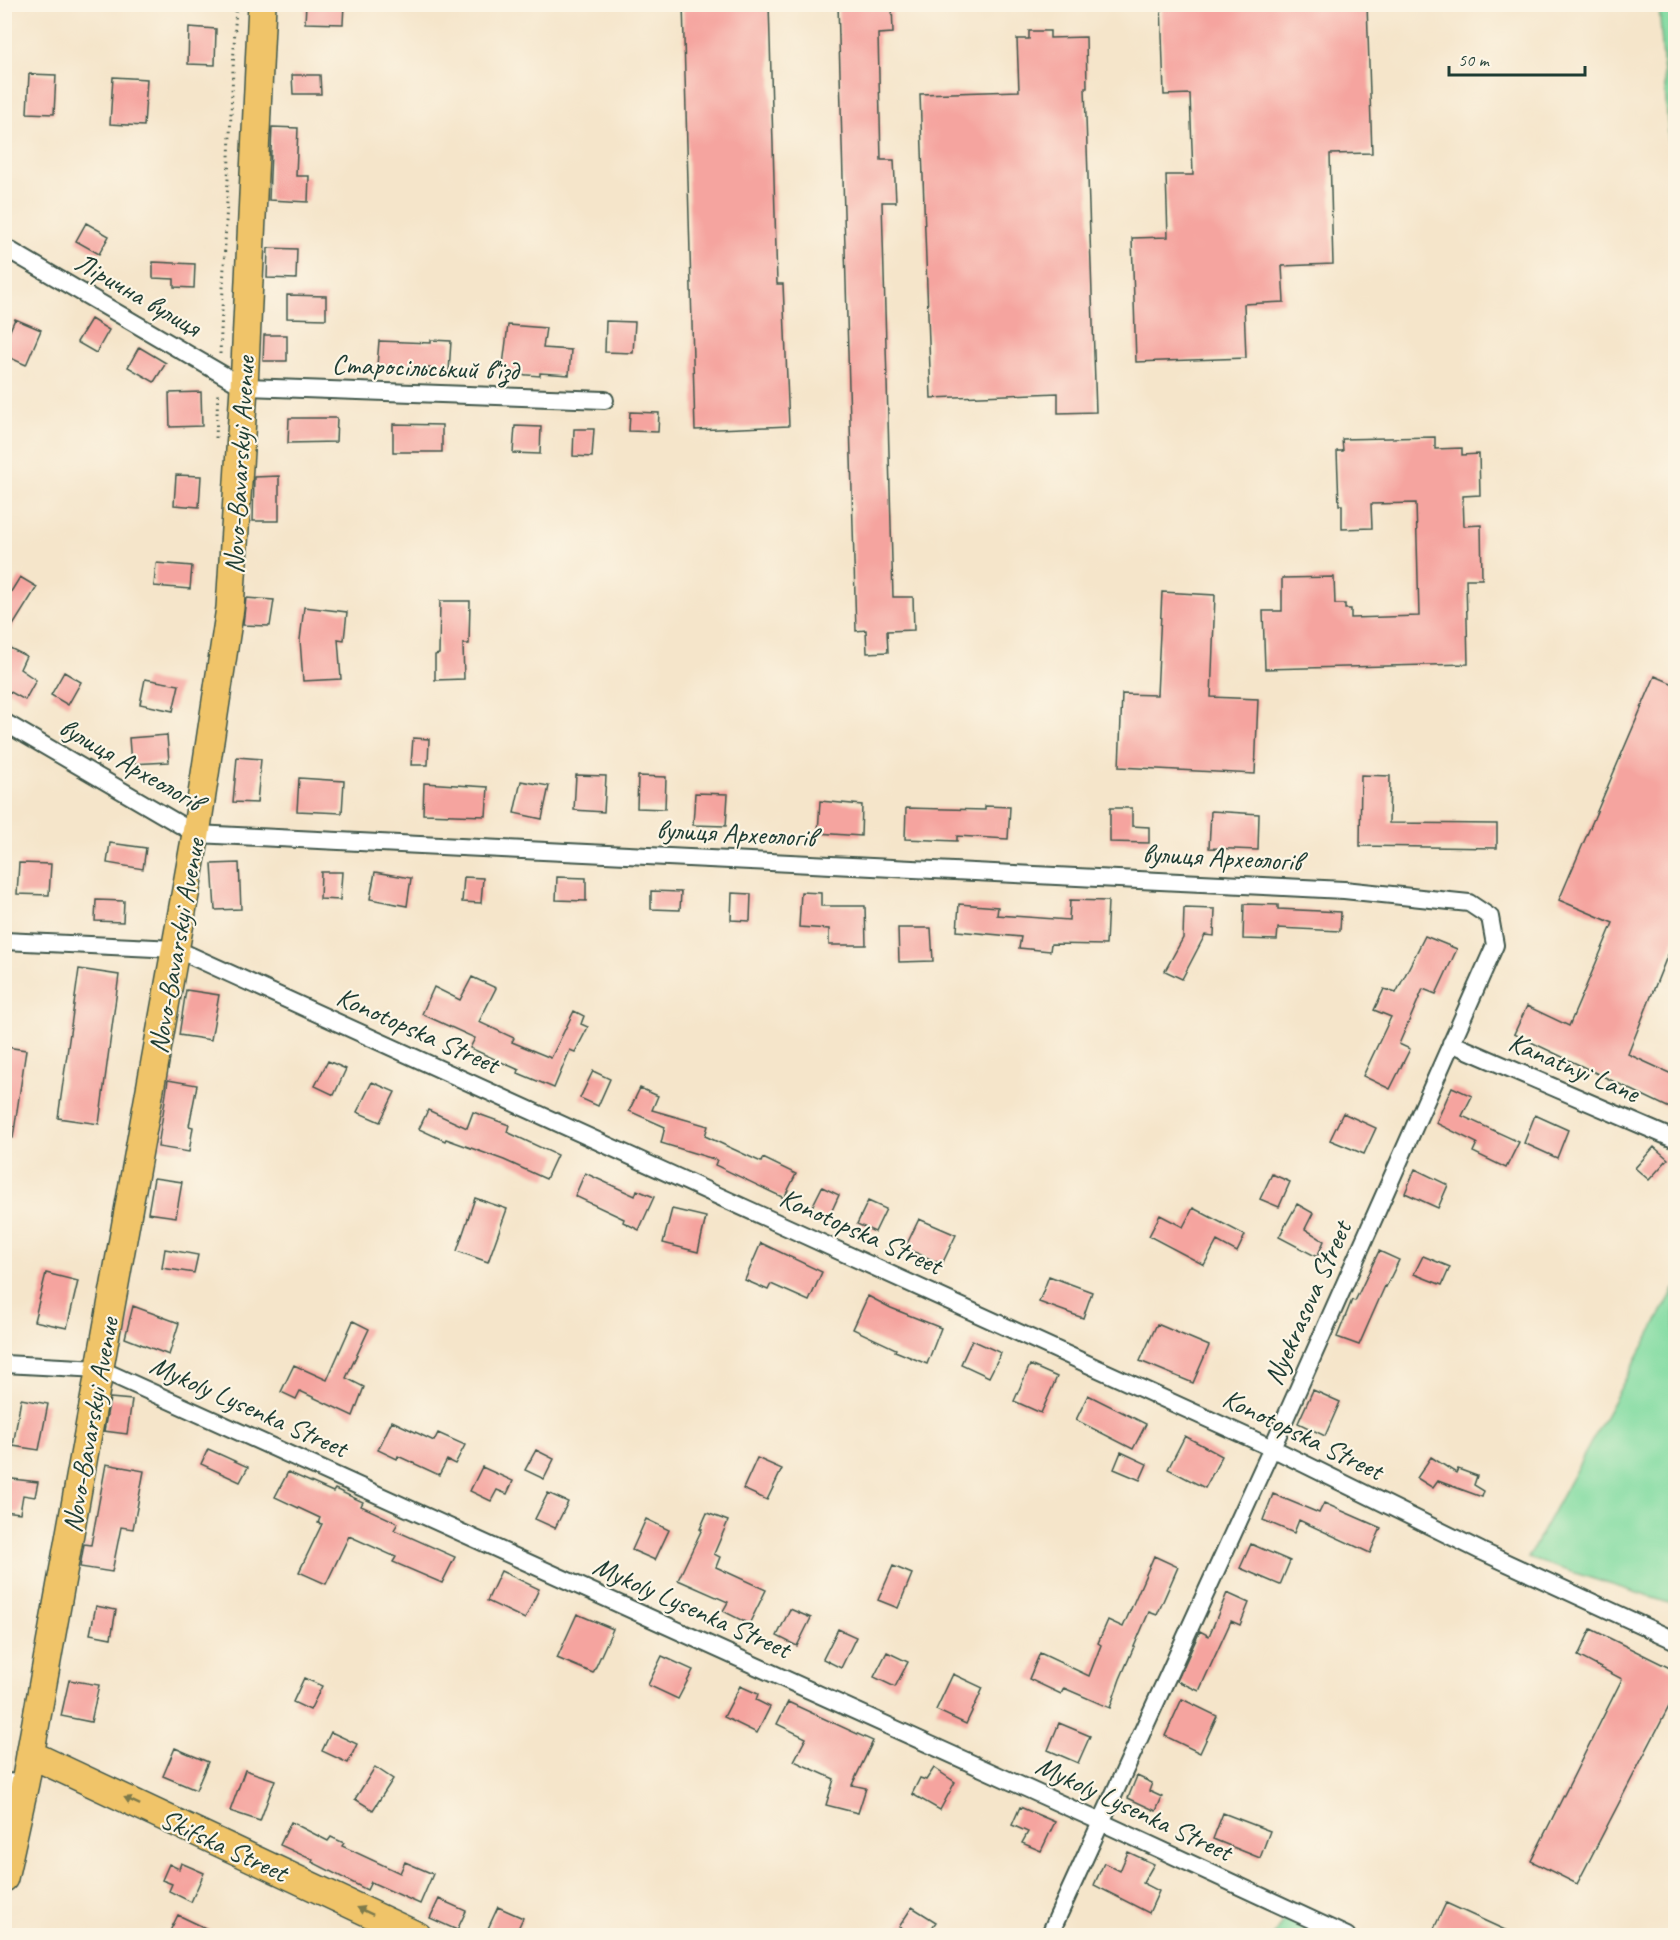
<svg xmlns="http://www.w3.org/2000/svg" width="1680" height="1940" font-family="Caveat,sans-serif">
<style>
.green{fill:#81dba1;stroke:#508c6a;stroke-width:1.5}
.building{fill:#f5a49f}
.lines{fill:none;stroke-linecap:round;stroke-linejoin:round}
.street-casing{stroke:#3f564a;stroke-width:20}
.primary-casing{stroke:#3f564a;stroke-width:30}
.path{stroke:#3f564a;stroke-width:3;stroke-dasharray:1.5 4.5;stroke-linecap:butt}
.street{stroke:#fff;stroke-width:16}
.primary{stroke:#f0c469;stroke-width:27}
.oneway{fill:#7d7a4c}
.labels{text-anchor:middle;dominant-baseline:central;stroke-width:4.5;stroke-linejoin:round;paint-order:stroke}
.street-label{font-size:28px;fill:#1f3d34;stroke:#fcf5e5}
</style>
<rect width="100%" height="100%" fill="#fcf5e5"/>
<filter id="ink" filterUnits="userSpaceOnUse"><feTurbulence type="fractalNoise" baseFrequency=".0167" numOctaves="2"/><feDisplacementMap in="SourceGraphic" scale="12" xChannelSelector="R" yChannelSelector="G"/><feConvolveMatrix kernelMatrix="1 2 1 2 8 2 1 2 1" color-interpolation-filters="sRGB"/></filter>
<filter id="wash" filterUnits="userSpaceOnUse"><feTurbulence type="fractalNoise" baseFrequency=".008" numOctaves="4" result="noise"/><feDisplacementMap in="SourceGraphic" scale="24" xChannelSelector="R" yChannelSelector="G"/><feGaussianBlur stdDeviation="1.35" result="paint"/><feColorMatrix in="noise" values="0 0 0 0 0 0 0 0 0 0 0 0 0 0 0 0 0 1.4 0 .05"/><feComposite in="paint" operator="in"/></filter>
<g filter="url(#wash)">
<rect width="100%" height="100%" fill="#f5e5ca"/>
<!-- green -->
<path class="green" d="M 1659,5 L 1670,5 L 1675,32 L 1675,226 Z
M 1675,1288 L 1676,1605 L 1675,1605 L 1528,1558 Z
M 1286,1916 L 1326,1935 L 1273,1936 Z"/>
<g id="blocks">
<!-- building -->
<path class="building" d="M 306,4 L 344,4 L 343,24 L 305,23 Z
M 683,4 L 769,4 L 777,284 L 783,284 L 789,426 L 695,430 Z
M 838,4 L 892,4 L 893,33 L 878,34 L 881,160 L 894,160 L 896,202 L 882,202 L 893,597 L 913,597 L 914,630 L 887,631 L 888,652 L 867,653 L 866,630 L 856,631 Z
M 1161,4 L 1367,4 L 1372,153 L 1330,154 L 1333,264 L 1282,266 L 1284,302 L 1244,304 L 1246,358 L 1136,362 L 1132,238 L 1168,237 L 1166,175 L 1193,175 L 1190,94 L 1164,95 Z
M 189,27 L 216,29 L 215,65 L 188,64 Z
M 1029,31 L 1050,31 L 1050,38 L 1086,37 L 1087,88 L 1085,88 L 1096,412 L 1058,413 L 1058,393 L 931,398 L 920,94 L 1019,91 L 1017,39 L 1029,39 Z
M 29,74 L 56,75 L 54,114 L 27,113 Z
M 292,75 L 320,75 L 321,94 L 293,94 Z
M 113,77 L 147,79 L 144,126 L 110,124 Z
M 272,127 L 298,128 L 296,176 L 309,176 L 308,202 L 269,200 Z
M 86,223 L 109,236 L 99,254 L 76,241 Z
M 268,248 L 297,249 L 296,279 L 267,278 Z
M 153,262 L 195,264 L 194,288 L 174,287 L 174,279 L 153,278 Z
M 287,295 L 326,296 L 326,319 L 287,318 Z
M 15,319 L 41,330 L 26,365 L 4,355 L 4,344 Z
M 91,319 L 109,330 L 96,353 L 77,342 Z
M 606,321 L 635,322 L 633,353 L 605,352 Z
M 508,325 L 546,328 L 543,348 L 571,350 L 569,375 L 540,373 L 540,376 L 502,373 Z
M 264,335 L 287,335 L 287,361 L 263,361 Z
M 431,340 L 451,341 L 449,372 L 430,372 L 430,368 L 377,366 L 379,341 L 431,343 Z
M 139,347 L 166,363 L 154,382 L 128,367 Z
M 201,392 L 202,426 L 170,427 L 169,393 Z
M 630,412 L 659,413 L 658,432 L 629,431 Z
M 289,418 L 337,418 L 336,442 L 288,443 Z
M 393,424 L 442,425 L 442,452 L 393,452 Z
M 515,426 L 541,427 L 540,454 L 513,453 Z
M 574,429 L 594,429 L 592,457 L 573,456 Z
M 1435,437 L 1435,449 L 1462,448 L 1462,455 L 1479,454 L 1480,495 L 1463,496 L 1464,526 L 1481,525 L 1482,579 L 1466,579 L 1468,664 L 1265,669 L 1263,611 L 1282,611 L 1282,578 L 1334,577 L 1335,604 L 1345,604 L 1345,609 L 1351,609 L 1351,618 L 1419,616 L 1416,503 L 1371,504 L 1372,528 L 1342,529 L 1342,505 L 1339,505 L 1337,451 L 1343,451 L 1342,439 Z
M 176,475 L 201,476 L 199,507 L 174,505 Z
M 279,476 L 279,521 L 253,521 L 254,477 Z
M 156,563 L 192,566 L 190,589 L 154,586 Z
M 20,577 L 37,587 L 4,640 L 4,603 Z
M 1162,592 L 1215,595 L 1211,697 L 1258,699 L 1255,774 L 1119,767 L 1122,694 L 1157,695 Z
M 246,598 L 274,600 L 270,626 L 243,625 Z
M 440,601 L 470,601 L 469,644 L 463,644 L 464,679 L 435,680 L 435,655 L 439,654 Z
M 304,607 L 347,612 L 344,640 L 338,639 L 341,679 L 303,681 L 300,640 Z
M 4,645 L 26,656 L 20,669 L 36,680 L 25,700 L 9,691 L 4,700 Z
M 64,672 L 81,682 L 68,705 L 51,695 Z
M 1655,676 L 1676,685 L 1676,934 L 1628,1054 L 1676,1076 L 1676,1111 L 1514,1034 L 1527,1006 L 1569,1026 L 1613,923 L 1559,900 Z
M 145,679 L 179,685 L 173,711 L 140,704 Z
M 167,735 L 169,762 L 131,764 L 129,738 Z
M 413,738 L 429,739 L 428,765 L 411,765 Z
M 237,757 L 261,759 L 257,803 L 233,802 Z
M 576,775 L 606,776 L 604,812 L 574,810 Z
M 1361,775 L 1390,776 L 1389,823 L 1497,824 L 1497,848 L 1360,846 Z
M 638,776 L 666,777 L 665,809 L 637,808 Z
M 299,778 L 344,781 L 342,813 L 297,811 Z
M 521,781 L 549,786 L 542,819 L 514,813 Z
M 424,783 L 488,787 L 486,816 L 423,814 Z
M 695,793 L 728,794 L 726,826 L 693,825 Z
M 820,801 L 862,805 L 861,836 L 818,833 Z
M 985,806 L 1010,807 L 1008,839 L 957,836 L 957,841 L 905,839 L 906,808 L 985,810 Z
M 1110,808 L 1132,808 L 1132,826 L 1149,827 L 1149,843 L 1110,842 Z
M 1211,811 L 1259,814 L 1258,850 L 1209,848 Z
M 110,843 L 146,848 L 143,869 L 107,863 Z
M 19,863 L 51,864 L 49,895 L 17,894 Z
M 239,863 L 241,909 L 215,910 L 212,864 Z
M 321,872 L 342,872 L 340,900 L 320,899 Z
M 375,872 L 411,878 L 407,906 L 370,899 Z
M 464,877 L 483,878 L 481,903 L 462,902 Z
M 557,877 L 586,878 L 586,901 L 556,900 Z
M 651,891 L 681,892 L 680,910 L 651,909 Z
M 801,892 L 821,893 L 821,906 L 865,906 L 866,945 L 829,945 L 829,929 L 799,927 Z
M 732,893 L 751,894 L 750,921 L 731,920 Z
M 96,900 L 124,901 L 123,922 L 95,921 Z
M 1070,900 L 1108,901 L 1106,945 L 1051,944 L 1050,951 L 1019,948 L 1021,937 L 957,931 L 959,904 L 998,907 L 997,915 L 1069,920 Z
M 1244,904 L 1278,905 L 1278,909 L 1341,912 L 1340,931 L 1278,928 L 1277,940 L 1243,939 Z
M 1184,908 L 1215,909 L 1214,936 L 1205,935 L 1182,979 L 1165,971 L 1183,938 Z
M 898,928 L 931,928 L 933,961 L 899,962 Z
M 1425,936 L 1457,949 L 1436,994 L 1423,989 L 1399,1044 L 1410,1049 L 1390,1089 L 1363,1076 L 1391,1017 L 1374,1010 L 1384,989 L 1396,993 Z
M 79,969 L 119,975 L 99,1124 L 58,1118 Z
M 472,977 L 496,988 L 479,1022 L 514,1038 L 512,1042 L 551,1058 L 574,1011 L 584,1016 L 581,1024 L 588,1027 L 575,1052 L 570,1050 L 554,1088 L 518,1073 L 519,1070 L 470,1048 L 475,1038 L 422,1014 L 434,987 L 460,1000 Z
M 186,990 L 219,995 L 211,1040 L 179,1035 Z
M 6,1047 L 26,1050 L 13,1138 L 4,1137 Z
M 328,1061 L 346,1069 L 334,1095 L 315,1086 Z
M 593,1071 L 610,1079 L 598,1106 L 580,1098 Z
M 168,1080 L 197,1085 L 189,1126 L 193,1127 L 189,1152 L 158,1147 Z
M 372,1082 L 395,1092 L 380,1122 L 357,1112 Z
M 1452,1087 L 1472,1096 L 1462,1116 L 1519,1142 L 1506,1168 L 1473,1152 L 1477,1143 L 1436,1123 Z
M 640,1088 L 658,1096 L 652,1110 L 708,1126 L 705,1136 L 761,1162 L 763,1158 L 796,1174 L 784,1198 L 715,1165 L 717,1160 L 661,1143 L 665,1127 L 629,1111 Z
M 428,1110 L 467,1128 L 473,1112 L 509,1125 L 507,1132 L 557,1155 L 546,1179 L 504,1160 L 446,1139 L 445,1141 L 419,1129 Z
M 1343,1113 L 1376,1128 L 1364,1154 L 1330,1140 Z
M 1535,1115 L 1568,1130 L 1557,1158 L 1524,1143 Z
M 1654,1147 L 1668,1159 L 1649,1180 L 1635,1168 Z
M 1415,1169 L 1448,1185 L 1438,1208 L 1405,1193 Z
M 585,1173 L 635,1196 L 637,1190 L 654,1197 L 639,1230 L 623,1222 L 624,1219 L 575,1196 Z
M 1272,1174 L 1290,1182 L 1279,1207 L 1260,1199 Z
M 154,1178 L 182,1182 L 176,1217 L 148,1213 Z
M 822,1187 L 839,1195 L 828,1219 L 810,1211 Z
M 475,1198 L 507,1209 L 488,1262 L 457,1251 Z
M 868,1201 L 886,1209 L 875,1232 L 857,1224 Z
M 1297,1204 L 1313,1213 L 1305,1229 L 1324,1241 L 1317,1257 L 1279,1237 Z
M 1193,1208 L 1245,1235 L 1237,1252 L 1217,1241 L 1204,1265 L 1149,1236 L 1160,1215 L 1183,1227 Z
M 672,1209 L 706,1217 L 698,1252 L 663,1243 Z
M 919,1219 L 956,1235 L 942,1264 L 905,1248 Z
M 761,1243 L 822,1272 L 809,1301 L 771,1284 L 768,1290 L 745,1280 Z
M 165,1249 L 198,1255 L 194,1273 L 162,1268 Z
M 1379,1251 L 1399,1260 L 1386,1287 L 1385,1286 L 1359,1345 L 1337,1337 L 1352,1300 L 1355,1301 Z
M 1423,1256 L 1450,1267 L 1442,1285 L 1414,1274 Z
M 46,1273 L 78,1281 L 67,1328 L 34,1321 Z
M 1049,1276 L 1092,1292 L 1083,1318 L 1039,1302 Z
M 868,1296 L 891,1308 L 941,1328 L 927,1364 L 895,1351 L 896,1349 L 853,1329 Z
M 133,1306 L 179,1323 L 169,1355 L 125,1338 Z
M 353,1321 L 369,1329 L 346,1378 L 364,1387 L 353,1416 L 300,1391 L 296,1399 L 281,1392 L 294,1365 L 327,1380 Z
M 1157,1324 L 1209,1346 L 1193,1383 L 1140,1361 Z
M 972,1340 L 1001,1353 L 989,1377 L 961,1364 Z
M 1030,1365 L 1057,1377 L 1041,1413 L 1014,1401 Z
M 1313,1390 L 1340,1402 L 1325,1436 L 1298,1423 Z
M 1088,1395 L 1146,1424 L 1133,1449 L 1076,1420 Z
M 110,1398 L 132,1400 L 127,1434 L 104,1431 Z
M 21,1399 L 48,1404 L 39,1450 L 13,1446 Z
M 392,1421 L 434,1441 L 438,1433 L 465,1445 L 455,1464 L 447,1460 L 439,1475 L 398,1456 L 397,1459 L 378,1450 Z
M 1185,1436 L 1222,1456 L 1205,1488 L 1168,1469 Z
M 208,1449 L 248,1467 L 240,1482 L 201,1464 Z
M 536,1450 L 554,1459 L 544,1479 L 525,1470 Z
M 1121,1452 L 1147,1464 L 1140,1480 L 1114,1469 Z
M 1431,1457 L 1456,1473 L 1458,1469 L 1477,1476 L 1474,1485 L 1484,1491 L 1482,1497 L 1438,1481 L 1433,1488 L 1417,1478 Z
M 757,1458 L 782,1469 L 767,1500 L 743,1489 Z
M 106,1464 L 144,1471 L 133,1529 L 121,1527 L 112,1572 L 80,1567 L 84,1544 L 91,1545 Z
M 482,1467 L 513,1481 L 507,1494 L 497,1490 L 491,1501 L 470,1491 Z
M 288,1472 L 333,1492 L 335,1489 L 363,1502 L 361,1506 L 398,1523 L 394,1530 L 455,1557 L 442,1583 L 393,1562 L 396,1557 L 349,1536 L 326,1584 L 299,1572 L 322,1524 L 318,1523 L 320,1518 L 275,1497 Z
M 4,1478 L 38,1482 L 35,1497 L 23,1495 L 20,1513 L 4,1511 Z
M 548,1493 L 568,1502 L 555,1528 L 535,1519 Z
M 1273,1494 L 1319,1513 L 1324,1503 L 1381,1528 L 1370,1553 L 1299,1520 L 1294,1533 L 1263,1520 Z
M 707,1513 L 728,1521 L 714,1554 L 720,1557 L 716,1567 L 766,1590 L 749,1624 L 723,1611 L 728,1602 L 678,1580 L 702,1529 L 700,1529 Z
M 646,1519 L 669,1530 L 655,1560 L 632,1550 Z
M 1251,1544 L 1290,1561 L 1280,1585 L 1240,1568 Z
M 1154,1556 L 1178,1567 L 1157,1615 L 1149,1612 L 1120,1679 L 1110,1708 L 1064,1688 L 1061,1694 L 1029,1679 L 1040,1653 L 1089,1676 L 1101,1645 L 1098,1643 L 1108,1620 L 1123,1627 Z
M 893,1566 L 912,1574 L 898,1608 L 878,1600 Z
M 501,1571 L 539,1589 L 525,1619 L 487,1601 Z
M 1227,1593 L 1249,1603 L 1240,1625 L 1231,1621 L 1199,1691 L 1177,1681 L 1200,1631 L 1209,1636 Z
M 96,1606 L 116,1610 L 111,1638 L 90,1634 Z
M 790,1609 L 811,1618 L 797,1646 L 777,1636 Z
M 577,1614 L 613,1629 L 593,1673 L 557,1658 Z
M 838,1629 L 856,1637 L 841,1668 L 823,1659 Z
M 1591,1629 L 1676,1671 L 1676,1693 L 1577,1884 L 1531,1861 L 1622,1679 L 1578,1656 Z
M 887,1652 L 908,1662 L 895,1687 L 874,1677 Z
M 662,1656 L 693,1670 L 678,1699 L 648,1685 Z
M 953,1674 L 983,1688 L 966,1724 L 936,1710 Z
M 304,1678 L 322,1686 L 310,1710 L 293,1702 Z
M 69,1680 L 99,1685 L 91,1722 L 61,1716 Z
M 740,1686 L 758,1694 L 756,1700 L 770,1707 L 757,1733 L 724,1717 Z
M 1182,1699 L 1217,1716 L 1200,1753 L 1165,1736 Z
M 788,1702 L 873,1741 L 852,1785 L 866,1788 L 858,1813 L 826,1805 L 834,1779 L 794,1761 L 806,1738 L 777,1724 Z
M 1059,1723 L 1090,1736 L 1078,1763 L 1048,1750 Z
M 331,1732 L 357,1744 L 348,1763 L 322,1751 Z
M 175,1748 L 208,1762 L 196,1790 L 163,1776 Z
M 375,1767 L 393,1779 L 373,1810 L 355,1799 Z
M 934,1768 L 955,1782 L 940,1810 L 912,1794 L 920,1778 L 926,1780 Z
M 245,1770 L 275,1780 L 260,1821 L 230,1811 Z
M 1137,1776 L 1152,1783 L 1149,1791 L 1162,1797 L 1156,1811 L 1128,1798 Z
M 1020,1807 L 1055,1822 L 1041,1851 L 1022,1843 L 1028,1832 L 1012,1825 Z
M 1223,1813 L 1270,1831 L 1260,1858 L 1213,1839 Z
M 291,1822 L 328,1841 L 331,1837 L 344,1843 L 342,1846 L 400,1873 L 405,1862 L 433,1874 L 420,1904 L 371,1882 L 367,1890 L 312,1862 L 313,1860 L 280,1845 Z
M 1128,1852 L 1154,1864 L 1143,1883 L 1159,1891 L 1149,1913 L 1094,1885 L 1104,1863 L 1120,1871 Z
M 181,1863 L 204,1873 L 191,1902 L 169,1891 L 172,1884 L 162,1880 L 169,1864 L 179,1869 Z
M 439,1899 L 466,1911 L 457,1930 L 430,1918 Z
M 1446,1903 L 1516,1935 L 1431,1935 Z
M 498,1907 L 523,1918 L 515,1935 L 485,1935 Z
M 912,1907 L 936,1922 L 927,1935 L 912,1935 L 899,1927 Z
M 178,1915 L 220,1935 L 168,1935 Z"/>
</g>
</g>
<g filter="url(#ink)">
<use href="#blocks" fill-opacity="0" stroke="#3f564a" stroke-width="1.5"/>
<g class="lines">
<defs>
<path id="street" d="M 4,247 L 244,387 L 605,400
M 4,722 L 196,834 L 1344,890 L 1469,903 L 1490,917 L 1495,945 L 1272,1448 L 1049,1936
M 4,941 L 176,949 L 1272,1448 L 1481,1551 L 1676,1641
M 1451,1043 L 1676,1140
M 4,1364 L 100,1369 L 1101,1822 L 1347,1936
M 4,1782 L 25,1783"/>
<path id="primary" d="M 30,1754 L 418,1936
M 4,1878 L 25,1783 L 196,834 L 230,608 L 244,387 L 262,4"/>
</defs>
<!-- street casing -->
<use href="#street" class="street-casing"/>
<!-- primary casing -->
<use href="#primary" class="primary-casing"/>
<!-- path -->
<path class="path" d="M 1675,4 L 1676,12
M 220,354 L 236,4
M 216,438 L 218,391"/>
<!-- street -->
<use href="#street" class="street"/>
<!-- primary -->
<use href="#primary" class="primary"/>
</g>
<!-- one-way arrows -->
<defs><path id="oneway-solid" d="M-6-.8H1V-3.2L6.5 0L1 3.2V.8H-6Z" transform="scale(1.5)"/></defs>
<g class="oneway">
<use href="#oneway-solid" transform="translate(132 1801) rotate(-155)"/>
<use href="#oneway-solid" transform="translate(365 1911) rotate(-155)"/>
</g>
</g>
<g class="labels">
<!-- street labels -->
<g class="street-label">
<text transform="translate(138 294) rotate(30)">Лірична вулиця</text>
<text transform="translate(425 367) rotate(2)">Старосільський в'їзд</text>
<text transform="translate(239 465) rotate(-87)">Novo-Bavarskyi Avenue</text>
<text transform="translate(131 764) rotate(30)">вулиця Археологів</text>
<text transform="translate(736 833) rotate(3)">вулиця Археологів</text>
<text transform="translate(1222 857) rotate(3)">вулиця Археологів</text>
<text transform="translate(176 946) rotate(-80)">Novo-Bavarskyi Avenue</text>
<text transform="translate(418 1030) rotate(24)">Konotopska Street</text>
<text transform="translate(1574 1067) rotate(23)">Kanatnyi Lane</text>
<text transform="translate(861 1231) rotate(24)">Konotopska Street</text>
<text transform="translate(1307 1303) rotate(-66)">Nyekrasova Street</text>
<text transform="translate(249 1406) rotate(24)">Mykoly Lysenka Street</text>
<text transform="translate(90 1425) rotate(-80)">Novo-Bavarskyi Avenue</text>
<text transform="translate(1303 1434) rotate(26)">Konotopska Street</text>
<text transform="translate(692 1607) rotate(24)">Mykoly Lysenka Street</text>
<text transform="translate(1134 1808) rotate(25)">Mykoly Lysenka Street</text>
<text transform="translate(224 1845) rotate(25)">Skifska Street</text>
</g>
</g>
<!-- margin -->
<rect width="1680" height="1940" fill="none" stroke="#fcf5e5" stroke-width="24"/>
<!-- scale -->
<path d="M1449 66v9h136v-9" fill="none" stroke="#1f3d34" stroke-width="3"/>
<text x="1458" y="66" font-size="18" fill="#1f3d34" stroke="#fcf5e5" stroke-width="4.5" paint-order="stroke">50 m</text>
</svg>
